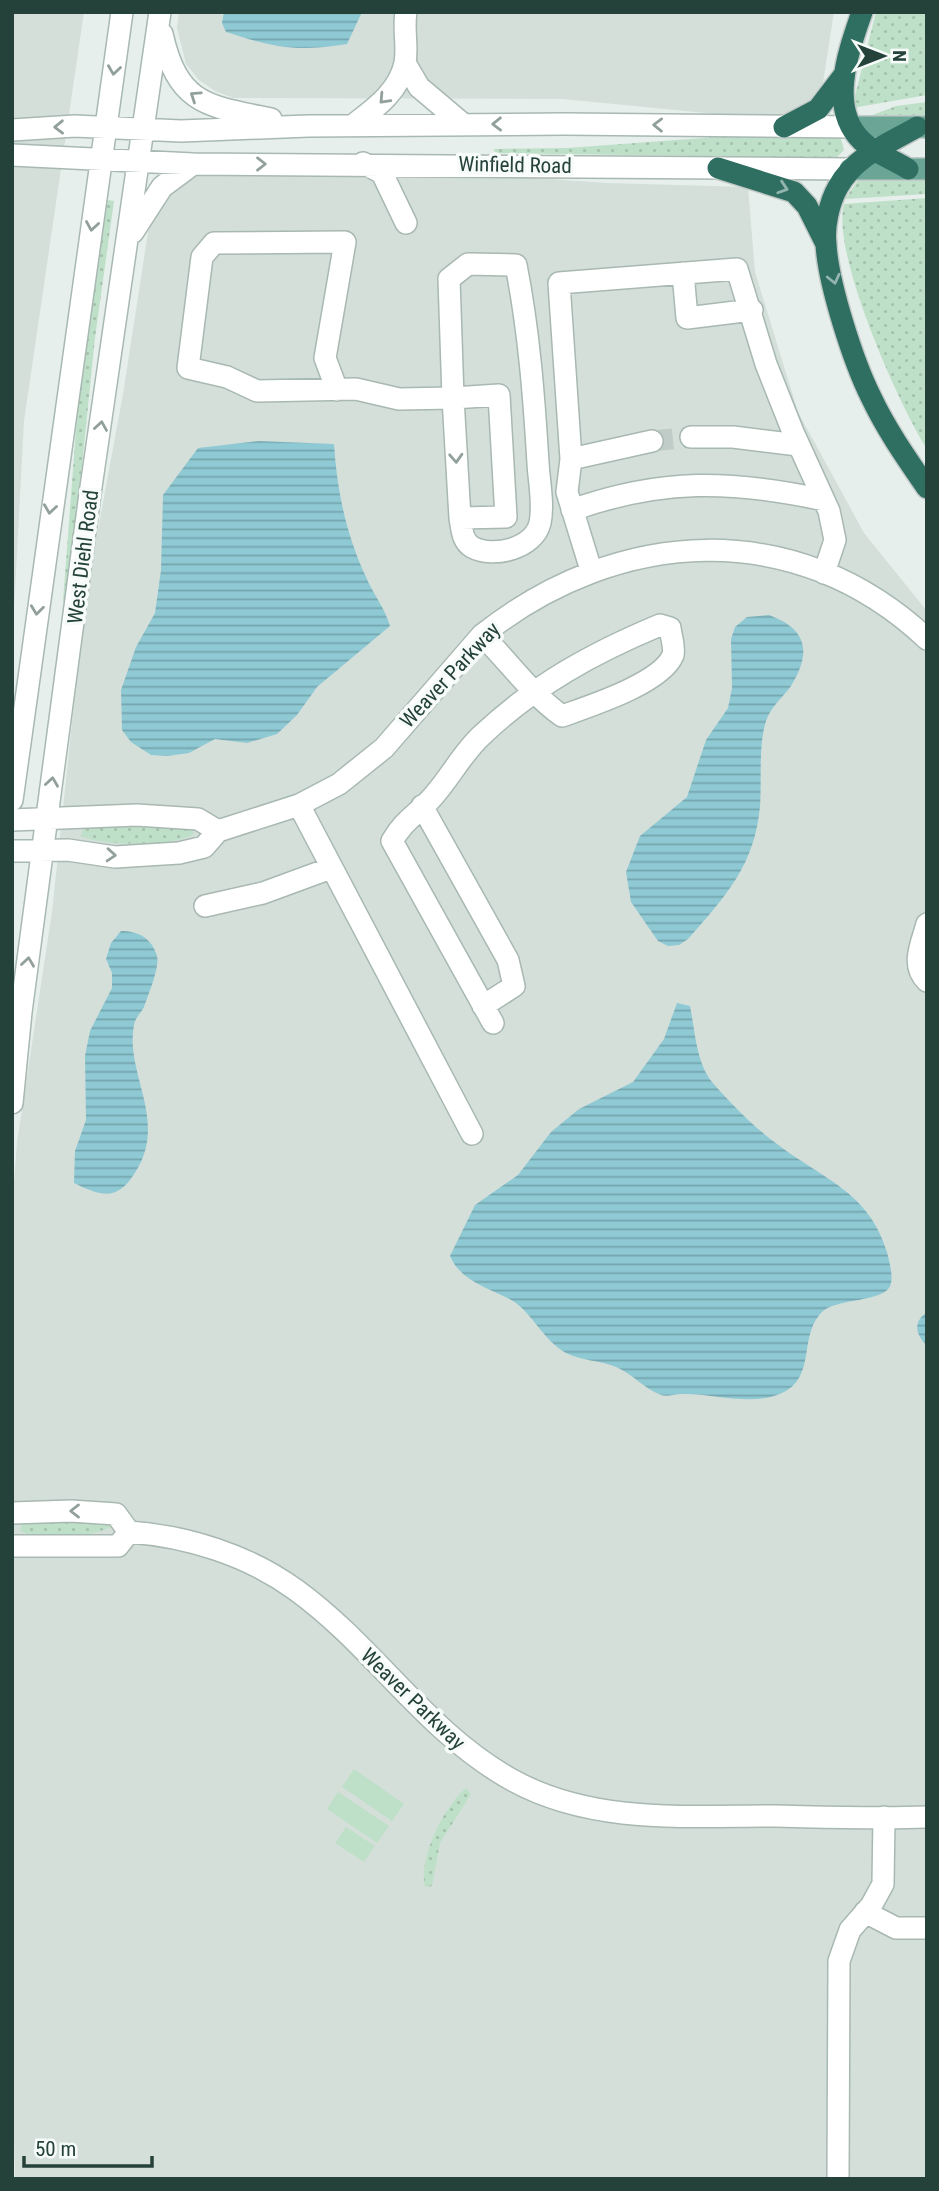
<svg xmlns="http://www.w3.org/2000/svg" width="939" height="2191" font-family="'Roboto Condensed',sans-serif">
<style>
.built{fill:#d4dfda}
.grass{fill:url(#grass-dots)}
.park{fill:#bfe0c8}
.water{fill:url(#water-rules)}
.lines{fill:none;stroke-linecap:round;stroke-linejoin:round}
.minor-tunnel{stroke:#bfccc8;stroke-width:21;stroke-dasharray:21 10;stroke-linecap:butt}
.minor-casing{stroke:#a8b8b2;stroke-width:24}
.major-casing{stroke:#c2cac8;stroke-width:24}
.highway-casing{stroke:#c2cac8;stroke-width:24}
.minor{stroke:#fff;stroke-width:21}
.major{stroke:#6aa596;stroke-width:21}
.highway{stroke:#2f6f62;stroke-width:21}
.oneway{stroke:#92a09c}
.oneway2{stroke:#93b5ae}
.labels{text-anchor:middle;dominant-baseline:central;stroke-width:7;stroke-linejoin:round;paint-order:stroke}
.street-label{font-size:21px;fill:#24423a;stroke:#f7fbf9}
</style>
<defs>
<pattern id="grass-dots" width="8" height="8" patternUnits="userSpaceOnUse" patternTransform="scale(1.75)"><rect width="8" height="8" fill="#bfe0c8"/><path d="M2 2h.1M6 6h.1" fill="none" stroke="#a4c1ad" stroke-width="1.8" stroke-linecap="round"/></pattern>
<pattern id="water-rules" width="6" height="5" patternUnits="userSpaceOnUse" patternTransform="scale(1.75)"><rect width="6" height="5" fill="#8ec9d4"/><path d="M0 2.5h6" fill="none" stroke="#74a5ad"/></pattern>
</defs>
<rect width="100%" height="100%" fill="#e6efeb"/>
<!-- built -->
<path class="built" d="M 12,12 L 84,12 L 24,421 L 12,646 Z
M 179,12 L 834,12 L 821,95 L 800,110 L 780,116 L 726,115 L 563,99 L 233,98 L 215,91 L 199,80 L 186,64 L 177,28 Z
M 202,173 L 459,173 L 607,183 L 748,187 L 755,272 L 798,412 L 864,533 L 927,611 L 927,2179 L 15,2179 L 12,2055 L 12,1210 L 17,1142 L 52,912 L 85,600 L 123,394 L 149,226 L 166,195 Z"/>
<!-- grass -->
<path class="grass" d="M 876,12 L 927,12 L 927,95 L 852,108 Z
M 927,102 L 927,116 L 870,116 L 896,106 Z
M 731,136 L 834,136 L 841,139 L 844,150 L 836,158 L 495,153 L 494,149 L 567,148 Z
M 859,179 L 927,179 L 927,194 L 845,199 Z
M 927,198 L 927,449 C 898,403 831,253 844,204 Z
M 108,200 L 114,201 L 95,338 L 68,602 L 63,601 L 83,338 Z
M 125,823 L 191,827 L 194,833 C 179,848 100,846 81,836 L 84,828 Z
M 50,1520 L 113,1524 L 112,1527 C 84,1538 48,1543 20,1531 L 22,1524 Z
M 466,1788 L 471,1794 L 440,1843 L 432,1886 L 425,1887 C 418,1859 444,1806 466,1788 Z"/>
<!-- park -->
<path class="park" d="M 354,1769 L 404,1804 L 392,1821 L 342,1787 Z
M 338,1792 L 389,1826 L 377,1843 L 327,1809 Z
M 346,1827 L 375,1846 L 364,1862 L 335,1843 Z"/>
<!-- water -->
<path class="water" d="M 224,12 L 362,12 L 347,44 C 295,52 276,48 226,32 L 222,23 Z
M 259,441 L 334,444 C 337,491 346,534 366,577 C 373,594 385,608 390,626 L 317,687 L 297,715 L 277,734 L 247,743 L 215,739 L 189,753 L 167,756 L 151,755 L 131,742 L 122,730 L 121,690 L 136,647 L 155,613 L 161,570 L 163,495 L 198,448 Z
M 769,615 C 807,629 812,652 791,686 C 783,697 770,708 766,721 C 758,747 762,779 760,806 C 755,865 725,897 688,939 L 679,945 L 668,946 L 658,941 L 631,902 L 626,872 L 640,836 L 687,797 L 706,740 L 728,708 L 732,688 L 731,639 L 735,627 L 747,617 Z
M 121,931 C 138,931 152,938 157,956 C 160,967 148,995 144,1007 C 141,1013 135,1018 134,1025 C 124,1076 173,1124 130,1180 C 113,1202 95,1193 74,1183 L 75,1151 L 86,1120 L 85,1056 L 90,1031 L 112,988 L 112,973 L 106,959 L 111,943 Z
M 677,1003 L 690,1006 C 695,1030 696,1062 712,1082 C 730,1103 755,1128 777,1144 C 824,1180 868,1191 887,1252 C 889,1261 893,1274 891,1283 C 888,1303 838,1297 822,1312 C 798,1336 817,1377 782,1393 C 751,1407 714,1393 682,1394 C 674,1394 668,1397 661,1395 C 644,1389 633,1374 616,1367 C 600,1360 581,1361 566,1353 C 544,1341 533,1314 513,1301 C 490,1288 461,1282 450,1256 L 475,1205 L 518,1175 L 551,1132 L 579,1109 L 633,1082 L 664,1039 Z
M 927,1312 L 927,1346 C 915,1334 913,1322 927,1312 Z"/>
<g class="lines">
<!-- minor-tunnel -->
<path class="minor-tunnel" d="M 652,441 L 691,437"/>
<defs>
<path id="minor" d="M 162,34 C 178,105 207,106 271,119
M 405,63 L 419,87 L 464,125
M 352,126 C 374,109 399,92 405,63 C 408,46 403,29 406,12
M 12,130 L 75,126 L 181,131 L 308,126 L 565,124 L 853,127
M 12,155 L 193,164 L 850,169
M 363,163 L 382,173 L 406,223
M 133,232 L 162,187 L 193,164
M 683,273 L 687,318 L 752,310
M 337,390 L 325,358 L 345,242 L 214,243 L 202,257 L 188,368 L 227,377 L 257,391 L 356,389 L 399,399 L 453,398 L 449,279 L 468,264 L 516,265 C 529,331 534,397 538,463 C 539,482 544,504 540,523 C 534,548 494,559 472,547 C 462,541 462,529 460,518 L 453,398 L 499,395 L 506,517 L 460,518
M 691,437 L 733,437 L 798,445
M 571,459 L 652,441
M 572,510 C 662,478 731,480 824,500
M 591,570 L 567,492 L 571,459 L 559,283 L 737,269 L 766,364 L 793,432 L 829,511 L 835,540 L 824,573
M 482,635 C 509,662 531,694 562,716 C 590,706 662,683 673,655 C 675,648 671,636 670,628 L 660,625 C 593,653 536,684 482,735 C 461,754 448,782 428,802 C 413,817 403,822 392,841 L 493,1023
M 12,800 L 122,12
M 299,805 L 472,1134
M 422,806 L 508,960 L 514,986 L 483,1006
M 12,820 L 137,815 L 198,819 L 218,831
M 12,851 L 68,850 L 115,857 L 179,853 L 204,847 L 218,831 L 299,805 L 339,784 L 384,748 L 482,635 C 618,527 796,516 927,639
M 205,906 L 263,893 L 331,868
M 927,924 C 922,943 910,965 927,981
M 12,1103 L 21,1012 L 90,494 L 160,12
M 12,1513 L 71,1511 L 116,1514 L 129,1532
M 129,1532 C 187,1536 248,1555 296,1590 C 376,1648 426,1733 514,1781 C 593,1824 687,1816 773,1816 C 824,1817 876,1819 927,1817
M 12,1546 L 118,1546 L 129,1532
M 865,1912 L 896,1928 L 927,1928
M 838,2179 L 839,1961 L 850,1930 L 871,1906 L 883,1884 L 884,1817"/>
<path id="major" d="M 853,127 L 925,127
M 850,169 L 927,169"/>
<path id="highway" d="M 862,12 C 849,50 827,108 862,141 C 874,153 894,160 908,169
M 784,127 L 818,109 L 844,75
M 917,127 C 888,144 855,156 838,187 C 829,203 824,226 826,244 C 828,283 853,361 871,397 C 886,429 907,459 927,488
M 718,168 L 794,192 L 807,206 L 826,244"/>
</defs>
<!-- minor casing -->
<use href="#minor" class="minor-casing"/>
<!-- major casing -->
<use href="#major" class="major-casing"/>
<!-- highway casing -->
<use href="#highway" class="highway-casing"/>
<!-- minor -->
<use href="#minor" class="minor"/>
<!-- major -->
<use href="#major" class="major"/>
<!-- highway -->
<use href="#highway" class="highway"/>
</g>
<!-- one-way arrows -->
<defs><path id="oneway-chevron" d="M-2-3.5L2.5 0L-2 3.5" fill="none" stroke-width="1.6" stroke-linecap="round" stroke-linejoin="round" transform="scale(1.75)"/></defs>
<g class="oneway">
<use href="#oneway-chevron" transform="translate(114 70) rotate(98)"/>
<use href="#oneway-chevron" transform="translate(195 96) rotate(-146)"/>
<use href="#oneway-chevron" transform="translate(384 99) rotate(133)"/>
<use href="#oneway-chevron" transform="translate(497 124) rotate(179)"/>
<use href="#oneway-chevron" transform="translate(658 125) rotate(-179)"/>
<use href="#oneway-chevron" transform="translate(59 127) rotate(179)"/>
<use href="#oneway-chevron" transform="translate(261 164)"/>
<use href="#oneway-chevron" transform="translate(92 226) rotate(99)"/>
<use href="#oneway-chevron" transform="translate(101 426) rotate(-81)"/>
<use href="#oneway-chevron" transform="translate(456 458) rotate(87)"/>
<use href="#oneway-chevron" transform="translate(50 509) rotate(98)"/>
<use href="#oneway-chevron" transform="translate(37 610) rotate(97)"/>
<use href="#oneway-chevron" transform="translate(52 782) rotate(-82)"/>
<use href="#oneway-chevron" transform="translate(111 855) rotate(4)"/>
<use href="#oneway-chevron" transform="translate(28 962) rotate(-82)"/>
<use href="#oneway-chevron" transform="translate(75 1511) rotate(180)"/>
</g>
<g class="oneway2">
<use href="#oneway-chevron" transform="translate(783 188) rotate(18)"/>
<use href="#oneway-chevron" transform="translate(834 279) rotate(77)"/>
</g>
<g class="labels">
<!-- street labels -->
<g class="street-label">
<text transform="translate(515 165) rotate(1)">Winfield Road</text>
<text transform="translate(83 557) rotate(-83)">West Diehl Road</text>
<text transform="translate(450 675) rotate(-47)">Weaver Parkway</text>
<text transform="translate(413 1699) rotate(44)">Weaver Parkway</text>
</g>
</g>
<!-- border -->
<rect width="939" height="2191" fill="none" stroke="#24423a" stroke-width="28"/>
<!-- north arrow -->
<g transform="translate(883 56) rotate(90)" stroke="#f7fbf9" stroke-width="5" paint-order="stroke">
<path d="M0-5L12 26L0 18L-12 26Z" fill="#24423a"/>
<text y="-10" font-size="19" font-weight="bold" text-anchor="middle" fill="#24423a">N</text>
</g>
<!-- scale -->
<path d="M24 2156v10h128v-10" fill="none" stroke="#24423a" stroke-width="3.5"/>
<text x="35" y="2156" font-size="21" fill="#24423a" stroke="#f7fbf9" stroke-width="5" paint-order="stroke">50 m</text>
</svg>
